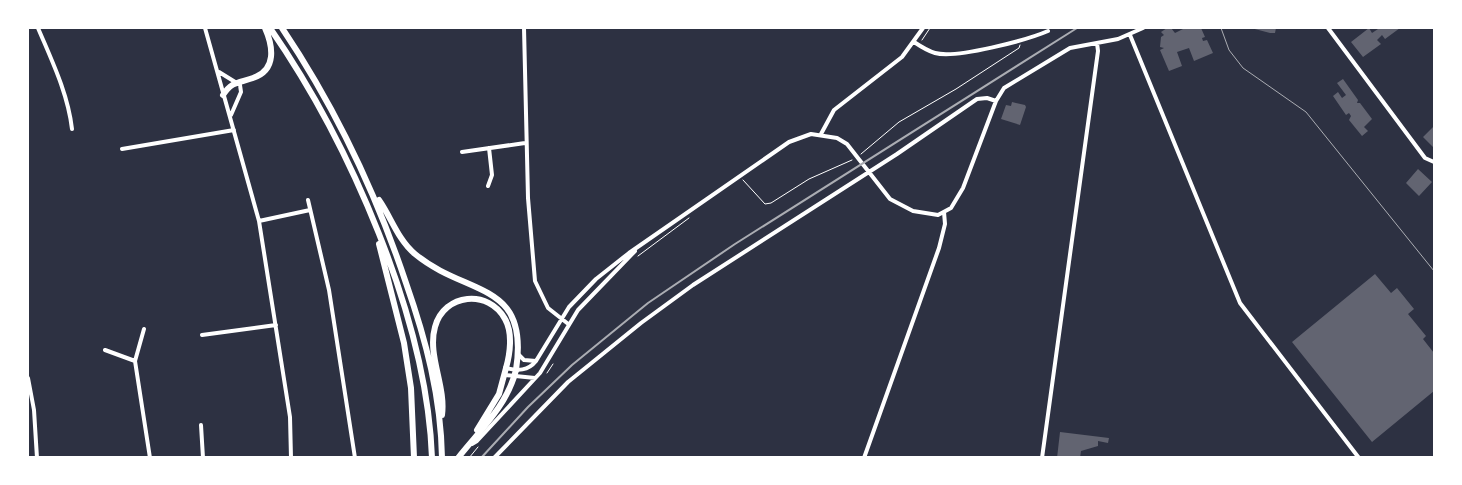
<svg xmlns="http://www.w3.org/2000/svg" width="1462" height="485" font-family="Mulish,sans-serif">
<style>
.building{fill:#626471}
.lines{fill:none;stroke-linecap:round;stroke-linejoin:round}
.path{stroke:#fff;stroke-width:1}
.minor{stroke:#fff;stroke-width:4}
.primary{stroke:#fff;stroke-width:6}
.trunk{stroke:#fff;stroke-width:6}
.tram{stroke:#abadb3;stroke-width:1}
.rail{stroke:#abadb3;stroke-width:2}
</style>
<rect width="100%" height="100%" fill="#2d3142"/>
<!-- building -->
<path class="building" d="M 1167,28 L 1171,28 L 1175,33 L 1183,29 L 1182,28 L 1201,28 L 1205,37 L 1202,38 L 1203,41 L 1207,40 L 1213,53 L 1194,61 L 1189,48 L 1177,52 L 1182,66 L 1169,71 L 1160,50 L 1164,48 L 1160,47 L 1161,37 L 1164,35 L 1161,32 Z
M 1251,28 L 1276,28 L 1275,33 L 1270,33 Z
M 1369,28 L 1372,33 L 1378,29 L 1377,28 L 1400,28 L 1385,39 L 1382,35 L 1377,40 L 1381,44 L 1363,57 L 1351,42 Z
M 1343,79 L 1358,100 L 1357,103 L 1360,103 L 1372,119 L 1364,127 L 1368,131 L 1362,136 L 1349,120 L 1351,116 L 1349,113 L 1346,115 L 1333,96 L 1338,92 L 1342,98 L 1346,95 L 1337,83 Z
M 1012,102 L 1025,105 L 1026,107 L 1020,125 L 1001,119 L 1006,105 L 1011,106 Z
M 1434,126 L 1434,148 L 1423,137 Z
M 1418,169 L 1432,182 L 1419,196 L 1406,183 Z
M 1375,274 L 1391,293 L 1397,288 L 1414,309 L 1408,314 L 1426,336 L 1423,339 L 1434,353 L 1434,391 L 1372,442 L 1292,342 Z
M 1060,432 L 1109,438 L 1108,443 L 1098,441 L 1098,446 L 1081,451 L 1080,458 L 1057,458 Z"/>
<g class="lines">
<!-- path -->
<path class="path" d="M 922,40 L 930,28
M 861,154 L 899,122 L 956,89 L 1019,48 L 1020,45
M 743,180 L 765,204 L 771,203 L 809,179 L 852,160
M 638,256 L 689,218
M 547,373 L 553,364
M 469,458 L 478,447"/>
<!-- minor -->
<path class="minor" d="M 38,28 C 52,61 68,94 72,129
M 205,28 L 259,221 L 290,417 L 291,458
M 524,28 L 528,198 L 535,281 L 548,308 L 567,323
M 1328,28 L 1425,158 L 1434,162
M 1130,35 L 1240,303 L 1359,458
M 914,42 C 920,46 928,51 935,53 C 956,59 1027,40 1048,31
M 219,72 L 240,85 L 241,92 L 231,115
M 821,134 L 834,110 L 902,57 L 923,28
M 122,149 L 234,130
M 462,152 L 525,143
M 488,186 L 492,175 L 489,148
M 308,200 L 329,290 L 355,458
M 259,221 L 310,210
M 144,329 L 135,361 L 150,458
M 202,335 L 276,325
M 105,350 L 135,361
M 518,354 L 524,360 L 536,361 L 569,307 L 596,279 L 629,253 L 789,142 L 811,134 L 837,138 L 847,144 L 890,199 L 913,211 L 938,215 L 951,208 L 963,188 L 996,101 L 1004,88 L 1070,48 L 1118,39 L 1143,28
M 506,368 C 518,371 528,371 536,361
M 505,375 L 535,378
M 28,378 L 34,410 L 37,458
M 201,425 L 203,458
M 472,444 L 477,441 L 540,373 L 578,310 L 635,251
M 494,458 L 568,382 L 641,323 L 693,285 L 897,154 L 977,99 L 987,98 L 996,101
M 864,458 L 939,248 L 945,224 L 944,212
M 1042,458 L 1098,51 L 1097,43"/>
<!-- primary -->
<path class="primary" d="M 477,430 L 499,394 L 506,368
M 458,458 C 480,430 507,406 516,370"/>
<!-- trunk -->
<path class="trunk" d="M 270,28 C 349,142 427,318 432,458
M 282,28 C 335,107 376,193 406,283 C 426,340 441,397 442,458
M 223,95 C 232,81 239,83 253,78 C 277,70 273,46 265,28
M 379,200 C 391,217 398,240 415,254 C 467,297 530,280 516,370
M 379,244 L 404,343 L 411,388 L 414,458
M 442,415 C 446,386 427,355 435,327 C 444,293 489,289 505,319 C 513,333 510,354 506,368"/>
<!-- tram -->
<path class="tram" d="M 1221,28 L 1229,50 L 1243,68 L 1306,112 L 1434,271"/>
<!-- rail -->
<path class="rail" d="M 481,458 L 528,407 L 572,365 L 648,303 L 735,244 L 1077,28"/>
</g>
<!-- border -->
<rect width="1462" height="485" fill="none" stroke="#ffffff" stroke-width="58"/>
</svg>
